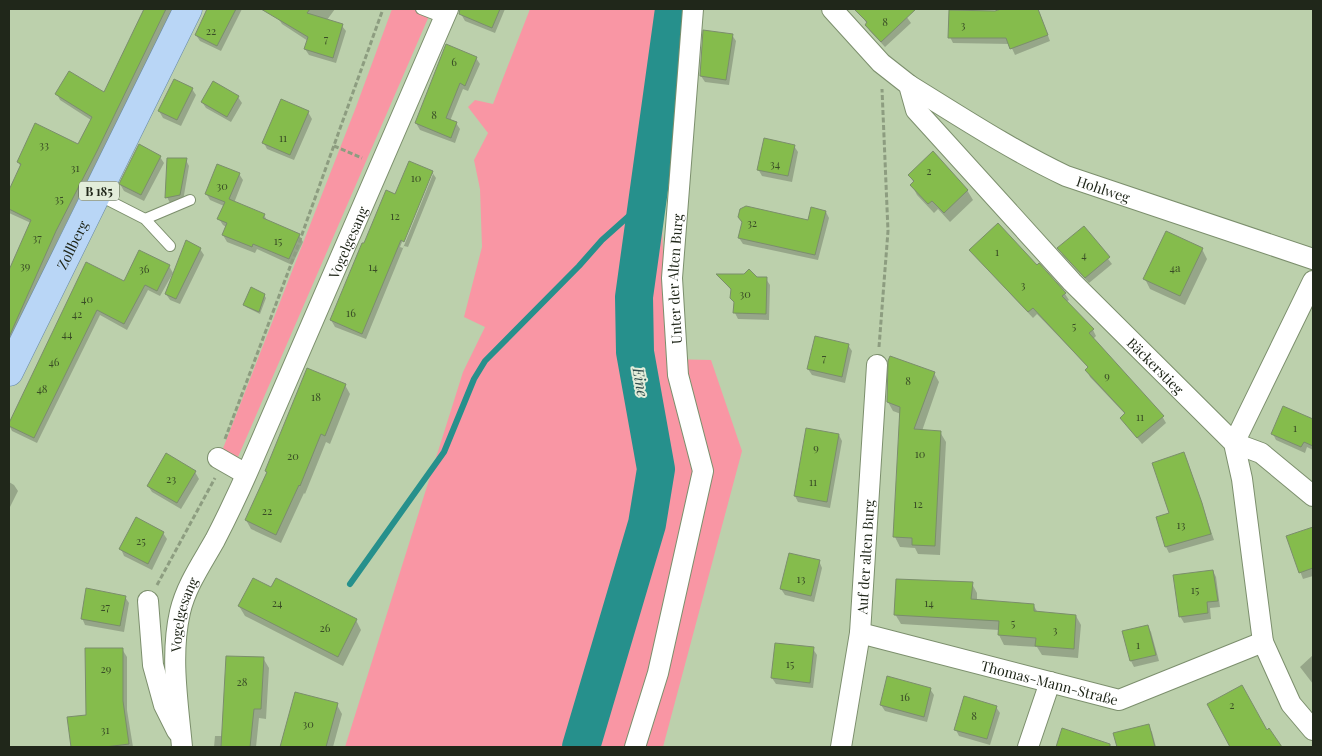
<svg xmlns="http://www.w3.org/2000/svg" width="1322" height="756" font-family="'Playfair Display',serif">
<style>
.green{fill:#f996a4}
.shadow{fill:#0003;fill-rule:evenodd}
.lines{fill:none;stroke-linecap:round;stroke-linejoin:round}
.stream{stroke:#26908c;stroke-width:6}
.river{stroke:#26908c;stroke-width:38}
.building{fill:#85bc4c;stroke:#7b8e6c}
.lane-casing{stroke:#7c8f6d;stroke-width:12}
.street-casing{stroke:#7c8f6d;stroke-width:22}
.primary-casing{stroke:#6687a5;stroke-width:29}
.path{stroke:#8d9d80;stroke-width:3;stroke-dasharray:5 2.5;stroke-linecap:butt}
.lane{stroke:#fff;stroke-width:10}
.street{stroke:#fff;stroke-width:20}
.primary{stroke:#b9d6f6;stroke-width:28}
.labels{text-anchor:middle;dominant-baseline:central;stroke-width:4;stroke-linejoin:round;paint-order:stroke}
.number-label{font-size:11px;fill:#394c26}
.shield{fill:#e2edda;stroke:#5a6254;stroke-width:1}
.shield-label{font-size:12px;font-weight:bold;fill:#20271a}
.street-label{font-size:14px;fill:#20271a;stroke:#e2edda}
.water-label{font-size:15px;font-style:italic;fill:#2e4d4c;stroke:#e2edda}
</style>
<rect width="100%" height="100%" fill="#bcd0ac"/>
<!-- green -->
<path class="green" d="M 392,9 L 432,9 L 238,457 L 222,451 L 356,107 Z
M 530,9 L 682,9 L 662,221 L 666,359 L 711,360 L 742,451 L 663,747 L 345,747 L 463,372 L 485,327 L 464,317 L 482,247 L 480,189 L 474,160 L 488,133 L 468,107 L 475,100 L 493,104 Z"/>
<!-- shadow -->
<path class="shadow" d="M 145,9 L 173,9 L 59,238 L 26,312 L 9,345 L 9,273 L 31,223 L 9,213 L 9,193 L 21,167 L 18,162 L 79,145 L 91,120 L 60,100 L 57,94 L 104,94 Z
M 208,9 L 242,9 L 221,51 L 200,41 L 196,35 Z
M 285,9 L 335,9 L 327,20 L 342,26 L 346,31 L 336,63 L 309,55 L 305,49 L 308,41 L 282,24 L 278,18 Z
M 463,9 L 505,9 L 495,33 L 465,21 L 461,14 Z
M 865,9 L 901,9 L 911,23 L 885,47 L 870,31 L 866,25 L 867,24 L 860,13 Z
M 1009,9 L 1038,9 L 1050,41 L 1015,55 L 1010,44 L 953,43 L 950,37 L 1011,13 Z
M 732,35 L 736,41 L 729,85 L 705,82 L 701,76 Z
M 476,58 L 480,64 L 468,91 L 463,89 L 450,121 L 456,123 L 460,129 L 455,143 L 420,130 L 416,123 Z
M 192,89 L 196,95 L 181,126 L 163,118 L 159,111 Z
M 238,97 L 242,103 L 231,122 L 206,108 L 202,102 Z
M 308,112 L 312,119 L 294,160 L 267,149 L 264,143 Z
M 794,146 L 798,152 L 792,182 L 762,176 L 758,169 Z
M 160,157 L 164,163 L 144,201 L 124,191 L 120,184 Z
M 186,160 L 189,166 L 183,201 L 170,203 L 167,197 Z
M 432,172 L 436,178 L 408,247 L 404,246 L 366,339 L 335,327 L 331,320 L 365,245 L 396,196 ZM 430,174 L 433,174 L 403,248 L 400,247 Z
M 239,174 L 243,180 L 234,203 L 264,215 L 268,222 L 299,235 L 303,242 L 292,265 L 257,249 L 255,253 L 227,242 L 223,235 L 226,227 L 223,225 L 219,219 L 224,206 L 210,200 L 206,193 Z
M 909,175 L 967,190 L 973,200 L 950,222 L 938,209 L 934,213 L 917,195 L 912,185 L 914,183 Z
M 826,212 L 829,218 L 818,260 L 743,244 L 739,238 L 743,224 L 739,217 L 808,222 Z
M 1084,228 L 1112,264 L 1089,283 L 1063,255 L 1059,248 Z
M 200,249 L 204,255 L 180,304 L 170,300 L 166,294 Z
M 1202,249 L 1207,259 L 1185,305 L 1150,289 L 1145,279 Z
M 971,250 L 1037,267 L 1039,265 L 1065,294 L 1069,300 L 1066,302 L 1093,330 L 1096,336 L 1093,339 L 1162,416 L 1166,423 L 1142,444 L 1121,418 L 1125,414 L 1090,377 L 1087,370 L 1089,368 L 1037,314 L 1033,318 L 975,256 Z
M 87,264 L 125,283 L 169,266 L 173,273 L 160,296 L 148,290 L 127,330 L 100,315 L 37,443 L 12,431 L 9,425 Z
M 718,275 L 766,279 L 770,285 L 769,320 L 738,319 L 735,313 L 735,304 L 732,298 L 732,291 Z
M 264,295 L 266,298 L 260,314 L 246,307 L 245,305 Z
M 848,345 L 852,351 L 845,383 L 812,375 L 808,369 Z
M 934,373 L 939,382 L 922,431 L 940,432 L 946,442 L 940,555 L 918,554 L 915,548 L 900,547 L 895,537 L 901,414 L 893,411 L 888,402 Z
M 345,385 L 350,394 L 330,444 L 326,442 L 305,494 L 304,493 L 281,543 L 251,529 L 246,520 L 268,474 L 266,471 Z
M 1284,408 L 1313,421 L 1313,450 L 1307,447 L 1305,453 L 1276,440 L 1273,434 Z
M 839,435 L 842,441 L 830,508 L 798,502 L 795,496 Z
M 1184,454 L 1187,460 L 1214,540 L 1169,553 L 1166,547 L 1157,518 L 1171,514 Z
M 195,472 L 199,479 L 181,509 L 152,492 L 148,486 Z
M 9,482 L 14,485 L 18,491 L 9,509 Z
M 136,519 L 163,533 L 167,539 L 152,570 L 124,556 L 121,549 Z
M 1313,528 L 1313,576 L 1303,579 L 1287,537 Z
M 819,561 L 822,568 L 814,602 L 785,595 L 781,589 Z
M 1213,571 L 1216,577 L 1220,607 L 1210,608 L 1211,619 L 1184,623 L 1180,616 Z
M 972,584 L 977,593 L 977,601 L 1034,606 L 1038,613 L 1076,616 L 1081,625 L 1078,658 L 1042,655 L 1037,647 L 1004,645 L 999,635 L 999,630 L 901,624 L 895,614 Z
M 272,589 L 356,620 L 361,630 L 343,666 L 245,616 L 239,606 Z
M 125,597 L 129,603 L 124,632 L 85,625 L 82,618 Z
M 1148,626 L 1151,632 L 1159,661 L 1134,667 L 1131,661 L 1124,632 Z
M 122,649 L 127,657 L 127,710 L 133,747 L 72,747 L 68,718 L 87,716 Z
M 813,649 L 817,655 L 813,688 L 776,684 L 772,678 Z
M 1313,655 L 1313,684 L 1300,667 Z
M 263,658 L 269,668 L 266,719 L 259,718 L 256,747 L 214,747 L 215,736 L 223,736 Z
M 930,689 L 934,695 L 927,722 L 885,711 L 881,705 Z
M 296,693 L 337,705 L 342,714 L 333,747 L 281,747 Z
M 996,707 L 1000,713 L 990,745 L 959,736 L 956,730 Z
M 1148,726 L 1152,732 L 1156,747 L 1118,747 L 1115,734 Z"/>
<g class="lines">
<!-- stream -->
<path class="stream" d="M 350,584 L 444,452 L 474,379 L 485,361 L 579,266 L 602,240 L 649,198"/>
<!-- river -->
<path class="river" d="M 581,747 L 647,524 L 656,469 L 635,352 L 634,297 L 674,9"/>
</g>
<!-- building -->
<path class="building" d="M 144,9 L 166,9 L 97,151 L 56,231 L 9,337 L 9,270 L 31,220 L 9,209 L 9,190 L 21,164 L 17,162 L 35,123 L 78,144 L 92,117 L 55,94 L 69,71 L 104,92 Z
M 207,9 L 236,9 L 217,46 L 195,35 Z
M 261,9 L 310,9 L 307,13 L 343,24 L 333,58 L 304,49 L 308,37 Z
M 460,9 L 500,9 L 492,28 L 459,14 Z
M 854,9 L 916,9 L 881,42 L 865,25 L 867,22 Z
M 1001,9 L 1038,9 L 1048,35 L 1010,49 L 1006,38 L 948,38 L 949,10 L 995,11 Z
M 703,30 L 733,34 L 726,80 L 700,76 Z
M 446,44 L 477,57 L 465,86 L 460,83 L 446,118 L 457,122 L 451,138 L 415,123 Z
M 174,79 L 193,88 L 177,120 L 158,111 Z
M 213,81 L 239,96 L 227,117 L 201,102 Z
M 281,99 L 309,111 L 290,155 L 262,143 Z
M 764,138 L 795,145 L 788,176 L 757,170 Z
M 139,144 L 161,156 L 141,195 L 119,184 Z
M 933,151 L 968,190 L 944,213 L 932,201 L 928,204 L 910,185 L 914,181 L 908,175 Z
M 167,158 L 187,158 L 180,195 L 165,198 Z
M 409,161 L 433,171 L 404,242 L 401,240 L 362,334 L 330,320 L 362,243 L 364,243 L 386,190 L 395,194 Z
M 217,164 L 240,173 L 229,199 L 265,214 L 263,218 L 300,234 L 289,259 L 253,244 L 252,247 L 222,235 L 227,223 L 217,219 L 225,202 L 205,194 Z
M 746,206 L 808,220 L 811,207 L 826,211 L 815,255 L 738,238 L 742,222 L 738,217 L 740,209 Z
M 998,223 L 1037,265 L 1039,263 L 1066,293 L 1062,296 L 1094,329 L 1089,333 L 1164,416 L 1137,438 L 1120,418 L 1125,413 L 1085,370 L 1088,367 L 1033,308 L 1028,312 L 969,250 Z
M 1084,226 L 1110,257 L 1085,278 L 1057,248 Z
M 1166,231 L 1203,248 L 1180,296 L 1143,279 Z
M 186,240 L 201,248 L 176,299 L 165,294 Z
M 139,250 L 170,265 L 157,291 L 145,285 L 124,324 L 97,310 L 34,438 L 9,426 L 9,423 L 86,262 L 124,281 Z
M 749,269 L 757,277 L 767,277 L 766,314 L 733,313 L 734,302 L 730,298 L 731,289 L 716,274 L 744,274 Z
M 251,287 L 265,294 L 259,312 L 243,305 Z
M 815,336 L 849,344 L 842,377 L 807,369 Z
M 890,356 L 935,372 L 914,429 L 941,431 L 935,546 L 912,545 L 912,538 L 893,537 L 900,407 L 887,402 L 888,361 Z
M 307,368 L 346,384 L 325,436 L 321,434 L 300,486 L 299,485 L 276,535 L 245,520 L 267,472 L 265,471 Z
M 1283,406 L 1313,419 L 1313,446 L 1304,442 L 1301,447 L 1271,434 Z
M 806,428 L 839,434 L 827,502 L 794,496 Z
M 1184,452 L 1202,503 L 1211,534 L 1165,547 L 1156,517 L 1169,513 L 1152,463 Z
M 166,453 L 196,471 L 177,503 L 147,486 Z
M 136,517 L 164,532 L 148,564 L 119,549 Z
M 1313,527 L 1313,568 L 1299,573 L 1286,536 Z
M 789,553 L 820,560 L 811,596 L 780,589 Z
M 1213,570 L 1218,601 L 1207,602 L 1208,613 L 1179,617 L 1173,575 Z
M 253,578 L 271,587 L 276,578 L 357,619 L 338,657 L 238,606 Z
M 896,579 L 973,582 L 971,599 L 1034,604 L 1034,611 L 1076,615 L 1074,649 L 1035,646 L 1036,638 L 998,635 L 999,621 L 894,615 Z
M 86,588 L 126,596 L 120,626 L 81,619 Z
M 1148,625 L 1156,655 L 1130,661 L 1122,631 Z
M 775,643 L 814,647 L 810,683 L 771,678 Z
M 85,648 L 123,648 L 123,701 L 129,744 L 105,747 L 71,747 L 67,717 L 86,715 Z
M 226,656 L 264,657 L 261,709 L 254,709 L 250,747 L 221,747 Z
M 887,676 L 931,688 L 924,717 L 880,705 Z
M 1242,685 L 1267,730 L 1269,728 L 1282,747 L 1230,747 L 1207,704 Z
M 295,692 L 338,703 L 326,747 L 280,747 Z
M 964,696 L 997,706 L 987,739 L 954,730 Z
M 1149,724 L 1155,747 L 1117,747 L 1113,733 Z
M 1062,728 L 1110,744 L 1110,747 L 1056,747 Z"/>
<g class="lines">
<defs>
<path id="lane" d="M 421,9 L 444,18
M 98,195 L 145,219 L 190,200
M 145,219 L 170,246"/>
<g id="street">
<path id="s1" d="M 832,9 L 881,63 L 909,85 L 916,110 L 1072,282 L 1234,443 L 1242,479 L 1263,642 L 1291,704 L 1313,730"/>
<path id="s2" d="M 909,85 C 961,117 1011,150 1066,176 L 1313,259"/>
<path d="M 1234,443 L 1313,281"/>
<path d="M 1234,443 L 1261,453 L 1313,496"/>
<path d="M 218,458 L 246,474"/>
<path d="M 148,601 L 153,665 L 164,705 L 177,731"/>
<path id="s3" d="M 860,633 L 1119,700 L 1263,642"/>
<path id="s4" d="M 182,747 C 178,703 170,656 180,612 C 186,586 202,563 215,540 C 229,513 242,485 254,457 C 319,308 384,159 448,9"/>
<path id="s5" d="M 635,747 L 658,673 L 703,471 L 678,375 L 672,278 L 693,9"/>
<path id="s6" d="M 841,747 L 860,633 L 877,365"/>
<path d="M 1028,747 L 1050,682"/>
</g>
<g id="primary">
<path id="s7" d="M 9,372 L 188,9"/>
</g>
</defs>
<!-- lane casing -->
<use href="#lane" class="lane-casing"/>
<!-- street casing -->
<use href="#street" class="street-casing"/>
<!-- primary casing -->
<use href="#primary" class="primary-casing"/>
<!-- path -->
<path class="path" d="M 334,146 L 362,158
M 879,347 L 888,231 L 882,89
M 225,439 L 296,251 L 383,9
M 157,585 L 215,478"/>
<!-- lane -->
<use href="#lane" class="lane"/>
<!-- street -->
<use href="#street" class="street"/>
<!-- primary -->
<use href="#primary" class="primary"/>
</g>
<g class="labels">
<!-- number labels -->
<g class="number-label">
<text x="885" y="21">8</text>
<text x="963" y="24">3</text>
<text x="211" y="30">22</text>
<text x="326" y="38">7</text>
<text x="454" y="61">6</text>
<text x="434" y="114">8</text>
<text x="283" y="137">11</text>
<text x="44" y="144">33</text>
<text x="775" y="163">34</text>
<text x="75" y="167">31</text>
<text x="929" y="170">2</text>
<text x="416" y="177">10</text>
<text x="222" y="185">30</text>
<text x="59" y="198">35</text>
<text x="395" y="215">12</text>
<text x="752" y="222">32</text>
<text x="37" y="237">37</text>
<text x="278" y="240">15</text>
<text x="997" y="251">1</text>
<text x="1084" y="254">4</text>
<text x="25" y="265">39</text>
<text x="373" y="266">14</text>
<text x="1175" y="267">4a</text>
<text x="144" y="268">36</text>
<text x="1023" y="284">3</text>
<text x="745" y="293">30</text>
<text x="87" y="298">40</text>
<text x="351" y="312">16</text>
<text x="77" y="313">42</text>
<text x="1074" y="325">5</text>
<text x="67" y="333">44</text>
<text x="824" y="357">7</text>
<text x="54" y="361">46</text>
<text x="1107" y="375">9</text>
<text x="908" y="380">8</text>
<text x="42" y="388">48</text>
<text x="316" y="396">18</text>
<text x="1140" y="416">11</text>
<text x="1295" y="427">1</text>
<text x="816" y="447">9</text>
<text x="920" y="453">10</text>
<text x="293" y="455">20</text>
<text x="171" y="478">23</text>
<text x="813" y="481">11</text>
<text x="918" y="503">12</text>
<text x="267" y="510">22</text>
<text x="1181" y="524">13</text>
<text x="141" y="540">25</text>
<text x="801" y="578">13</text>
<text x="1195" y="589">15</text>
<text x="277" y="602">24</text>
<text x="929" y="602">14</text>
<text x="105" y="606">27</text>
<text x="1013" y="622">5</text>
<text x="325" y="627">26</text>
<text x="1055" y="629">3</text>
<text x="1138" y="644">1</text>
<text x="790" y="663">15</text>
<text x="106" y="668">29</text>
<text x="242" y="681">28</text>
<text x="905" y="696">16</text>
<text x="1232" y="704">2</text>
<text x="974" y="715">8</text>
<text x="308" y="723">30</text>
<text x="105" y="729">31</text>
</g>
<!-- shield labels -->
<rect class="shield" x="79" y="181.5" width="40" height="19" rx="4"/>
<g class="shield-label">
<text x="99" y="191">B 185</text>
</g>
<!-- street labels -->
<g class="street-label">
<text stroke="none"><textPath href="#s2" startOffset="221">Hohlweg</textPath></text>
<text stroke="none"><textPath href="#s4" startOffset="542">Vogelgesang</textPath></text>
<text stroke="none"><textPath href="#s7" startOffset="142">Zollberg</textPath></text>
<text stroke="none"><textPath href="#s5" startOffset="480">Unter der Alten Burg</textPath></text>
<text stroke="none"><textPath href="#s1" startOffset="485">Bäckerstieg</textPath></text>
<text stroke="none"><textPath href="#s6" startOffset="192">Auf der alten Burg</textPath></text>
<text stroke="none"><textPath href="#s4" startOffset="134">Vogelgesang</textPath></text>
<text stroke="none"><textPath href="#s3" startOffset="196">Thomas-Mann-Straße</textPath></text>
</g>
<!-- water labels -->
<g class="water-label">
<text transform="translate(641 382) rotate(80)">Eine</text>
</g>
</g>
<!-- border -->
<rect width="1322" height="756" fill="none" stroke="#20271a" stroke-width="20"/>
</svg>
